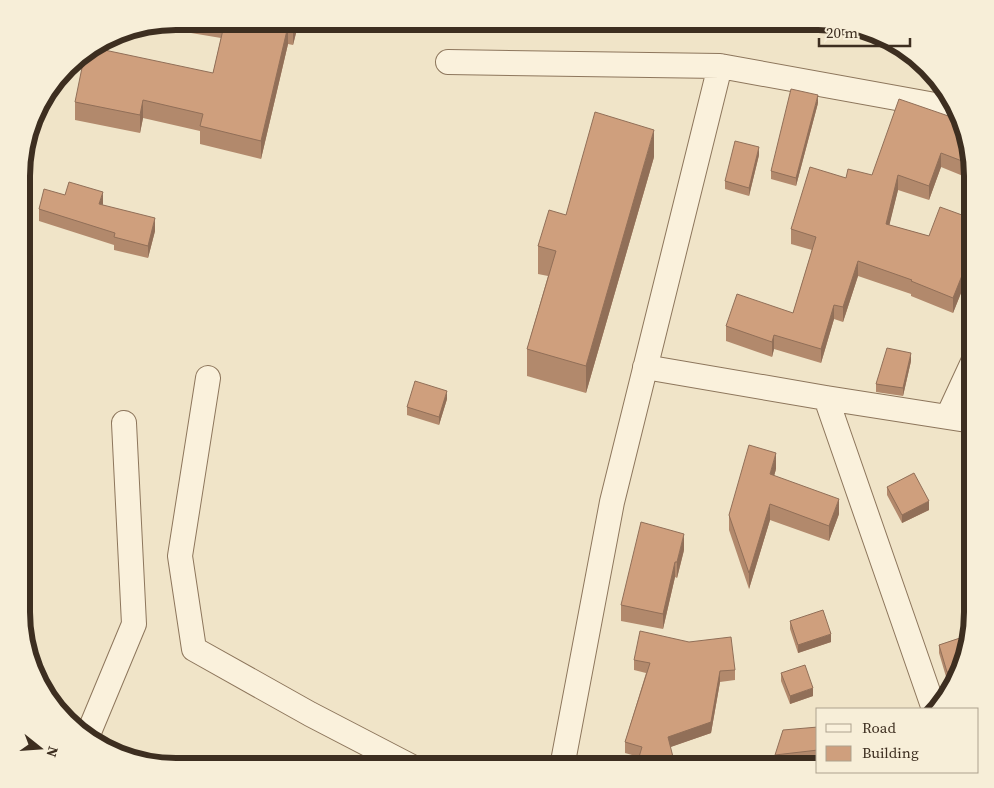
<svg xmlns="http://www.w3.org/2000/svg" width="994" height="788" font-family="'Source Serif 4',serif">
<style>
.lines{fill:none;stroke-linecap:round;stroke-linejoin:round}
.street-casing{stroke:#8d765c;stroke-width:26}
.street{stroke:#faf1dc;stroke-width:24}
.wall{fill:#b2896c}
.shaded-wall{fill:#916f58}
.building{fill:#cf9f7d;stroke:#916f58}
.rim{fill:none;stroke:#3d2e20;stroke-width:6}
</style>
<rect width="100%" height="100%" fill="#f0e4c8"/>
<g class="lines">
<defs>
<path id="street" d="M 448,62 L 720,66 L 957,109
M 645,367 L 826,398 L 973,421
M 208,378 L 180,556 L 194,649 L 310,714 L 412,767
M 826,398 L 934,709
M 948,416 L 973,362
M 87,737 L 134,624 L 124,423
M 562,767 L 612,502 L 720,66"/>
</defs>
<!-- street casing -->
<use href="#street" class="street-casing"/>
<!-- street -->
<use href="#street" class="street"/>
</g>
<!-- wall -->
<path class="wall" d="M 176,21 L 299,21 L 293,45 L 288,44 L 261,159 L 200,144 L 200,131 L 143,118 L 140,133 L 75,120 L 75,102 L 213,73 L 221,38 L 149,26 Z
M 626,21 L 662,21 L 661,32 L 626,27 Z
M 845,26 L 877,33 L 884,37 L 845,28 Z
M 818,103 L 796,186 L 771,179 L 771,171 Z
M 960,120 L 973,175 L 973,180 L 941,167 L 929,200 L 898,190 L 889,225 L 929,236 L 973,219 L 973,268 L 971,273 L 969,273 L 953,313 L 911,296 L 911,294 L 858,276 L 843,322 L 834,319 L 821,363 L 774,349 L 772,357 L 726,341 L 726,326 L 793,313 L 812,250 L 791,244 L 791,229 L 846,178 L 872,175 Z
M 759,155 L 749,196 L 725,189 L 725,181 Z
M 654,157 L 586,393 L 527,376 L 527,349 L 548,276 L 538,274 L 538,246 L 566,215 Z
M 103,205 L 155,231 L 148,258 L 114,250 L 114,245 L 39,221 L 39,209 Z
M 911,361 L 903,396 L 876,392 L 876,384 Z
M 973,385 L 973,408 L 968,406 L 968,395 Z
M 447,399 L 439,425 L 407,415 L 407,407 Z
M 776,469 L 774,476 L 839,514 L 829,541 L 770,520 L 749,589 L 729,530 L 729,515 Z
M 887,487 L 929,510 L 902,523 L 887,495 Z
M 684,550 L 677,578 L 675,577 L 663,629 L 621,621 L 621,605 Z
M 790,621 L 831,642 L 798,653 L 790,629 Z
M 969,635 L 947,680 L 939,653 L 939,645 Z
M 634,660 L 735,670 L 735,680 L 720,682 L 711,733 L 670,747 L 673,757 L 673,767 L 636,767 L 639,757 L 625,753 L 625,742 L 646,673 L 634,670 Z
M 781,673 L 813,696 L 790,704 L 781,681 Z
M 818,727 L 818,763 L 784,767 L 775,767 L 775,755 Z"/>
<!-- shaded-wall -->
<path class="shaded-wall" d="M 295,21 L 299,21 L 293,45 L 293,27 Z
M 288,26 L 288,44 L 261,159 L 261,141 Z
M 818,95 L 818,103 L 796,186 L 796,178 Z
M 143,100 L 143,118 L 140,133 L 140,115 Z
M 654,130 L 654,157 L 586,393 L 586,366 Z
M 759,147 L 759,155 L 749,196 L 749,188 Z
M 941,153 L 941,167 L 929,200 L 929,186 Z
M 898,175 L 898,190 L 886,239 L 886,224 Z
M 103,192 L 103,205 L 99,204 Z
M 155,218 L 155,231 L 148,258 L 148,246 Z
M 973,253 L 973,268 L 971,273 L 971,259 Z
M 969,258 L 969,273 L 953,313 L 953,298 Z
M 858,261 L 858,276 L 843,322 L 843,307 Z
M 834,305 L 834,319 L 821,363 L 821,349 Z
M 774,335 L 774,349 L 772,357 L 772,342 Z
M 911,353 L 911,361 L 903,396 L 903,388 Z
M 447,391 L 447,399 L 439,425 L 439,417 Z
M 776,453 L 776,469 L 770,490 L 770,474 Z
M 839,499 L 839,514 L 829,541 L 829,526 Z
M 929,501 L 929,510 L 902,523 L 902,515 Z
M 770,504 L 770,520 L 749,589 L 749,573 Z
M 684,534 L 684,550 L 677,578 L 677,562 Z
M 32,562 L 32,584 L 22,613 L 22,590 Z
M 675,562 L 675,577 L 663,629 L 663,614 Z
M 831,634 L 831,642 L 798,653 L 798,645 Z
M 962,667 L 961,672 L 958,677 L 947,680 L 947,672 Z
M 720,671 L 720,682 L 711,733 L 668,748 L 668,737 Z
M 813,688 L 813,696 L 790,704 L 790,696 Z
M 671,756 L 671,767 L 667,767 Z"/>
<!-- building -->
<path class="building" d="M 225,21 L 295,21 L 293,27 L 288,26 L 261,141 L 200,126 L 203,114 L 143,100 L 140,115 L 75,102 L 85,53 L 95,48 L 213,73 Z
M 791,89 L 818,95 L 796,178 L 771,171 Z
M 899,99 L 960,120 L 970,164 L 941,153 L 929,186 L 898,175 L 886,224 L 929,236 L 940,207 L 973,219 L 973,253 L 971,259 L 969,258 L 953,298 L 911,281 L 912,280 L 858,261 L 843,307 L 834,305 L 821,349 L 774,335 L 772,342 L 726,326 L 737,294 L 793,313 L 816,237 L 791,229 L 810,167 L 846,178 L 848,169 L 872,175 Z
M 595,112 L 654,130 L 586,366 L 527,349 L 556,251 L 538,246 L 549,210 L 566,215 Z
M 735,141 L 759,147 L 749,188 L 725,181 Z
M 69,182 L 103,192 L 99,204 L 155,218 L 148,246 L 114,237 L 115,233 L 39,209 L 44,189 L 65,195 Z
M 887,348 L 911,353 L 903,388 L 876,384 Z
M 415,381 L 447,391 L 439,417 L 407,407 Z
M 973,385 L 973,397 L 968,395 Z
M 749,445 L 776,453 L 770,474 L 839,499 L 829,526 L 770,504 L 749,573 L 729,515 Z
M 914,473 L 929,501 L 902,515 L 887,487 Z
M 641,522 L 684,534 L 677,562 L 675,562 L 663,614 L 621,605 Z
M 22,558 L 32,562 L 22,590 Z
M 823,610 L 831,634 L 798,645 L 790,621 Z
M 640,631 L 689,642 L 731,637 L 735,670 L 720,671 L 711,722 L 668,737 L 673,757 L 671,756 L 667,767 L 636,767 L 642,747 L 625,742 L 650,663 L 634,660 Z
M 969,635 L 962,667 L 947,672 L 939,645 Z
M 805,665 L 813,688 L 790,696 L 781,673 Z
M 818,727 L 818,750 L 775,755 L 783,730 Z"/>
<!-- crop -->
<path d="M0 0H994V788H0ZM176 30H818A146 146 0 0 1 964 176V612A146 146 0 0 1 818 758H176A146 146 0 0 1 30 612V176A146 146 0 0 1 176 30Z" fill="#f7eed8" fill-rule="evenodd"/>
<path class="rim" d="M176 30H818A146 146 0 0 1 964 176V612A146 146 0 0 1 818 758H176A146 146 0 0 1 30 612V176A146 146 0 0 1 176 30Z"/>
<!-- legend -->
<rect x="816" y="708" width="162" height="65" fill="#f7eed8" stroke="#ada18e"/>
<rect x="826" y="724" width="25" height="8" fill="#faf1dc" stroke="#ada18e"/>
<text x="862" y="733" font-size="15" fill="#3d2e20">Road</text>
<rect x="826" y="746" width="25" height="15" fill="#cf9f7d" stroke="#ada18e"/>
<text x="862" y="758" font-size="15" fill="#3d2e20">Building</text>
<!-- north arrow -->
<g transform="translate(40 748) rotate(107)" stroke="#f7eed8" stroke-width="4" paint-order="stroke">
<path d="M0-4L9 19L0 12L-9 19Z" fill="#3d2e20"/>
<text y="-8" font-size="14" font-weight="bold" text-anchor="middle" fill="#3d2e20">N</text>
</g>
<!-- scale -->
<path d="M819 38v8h91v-8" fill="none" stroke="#3d2e20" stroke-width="2.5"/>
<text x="826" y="38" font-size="15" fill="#3d2e20" stroke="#f7eed8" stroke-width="4" paint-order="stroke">20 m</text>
</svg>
